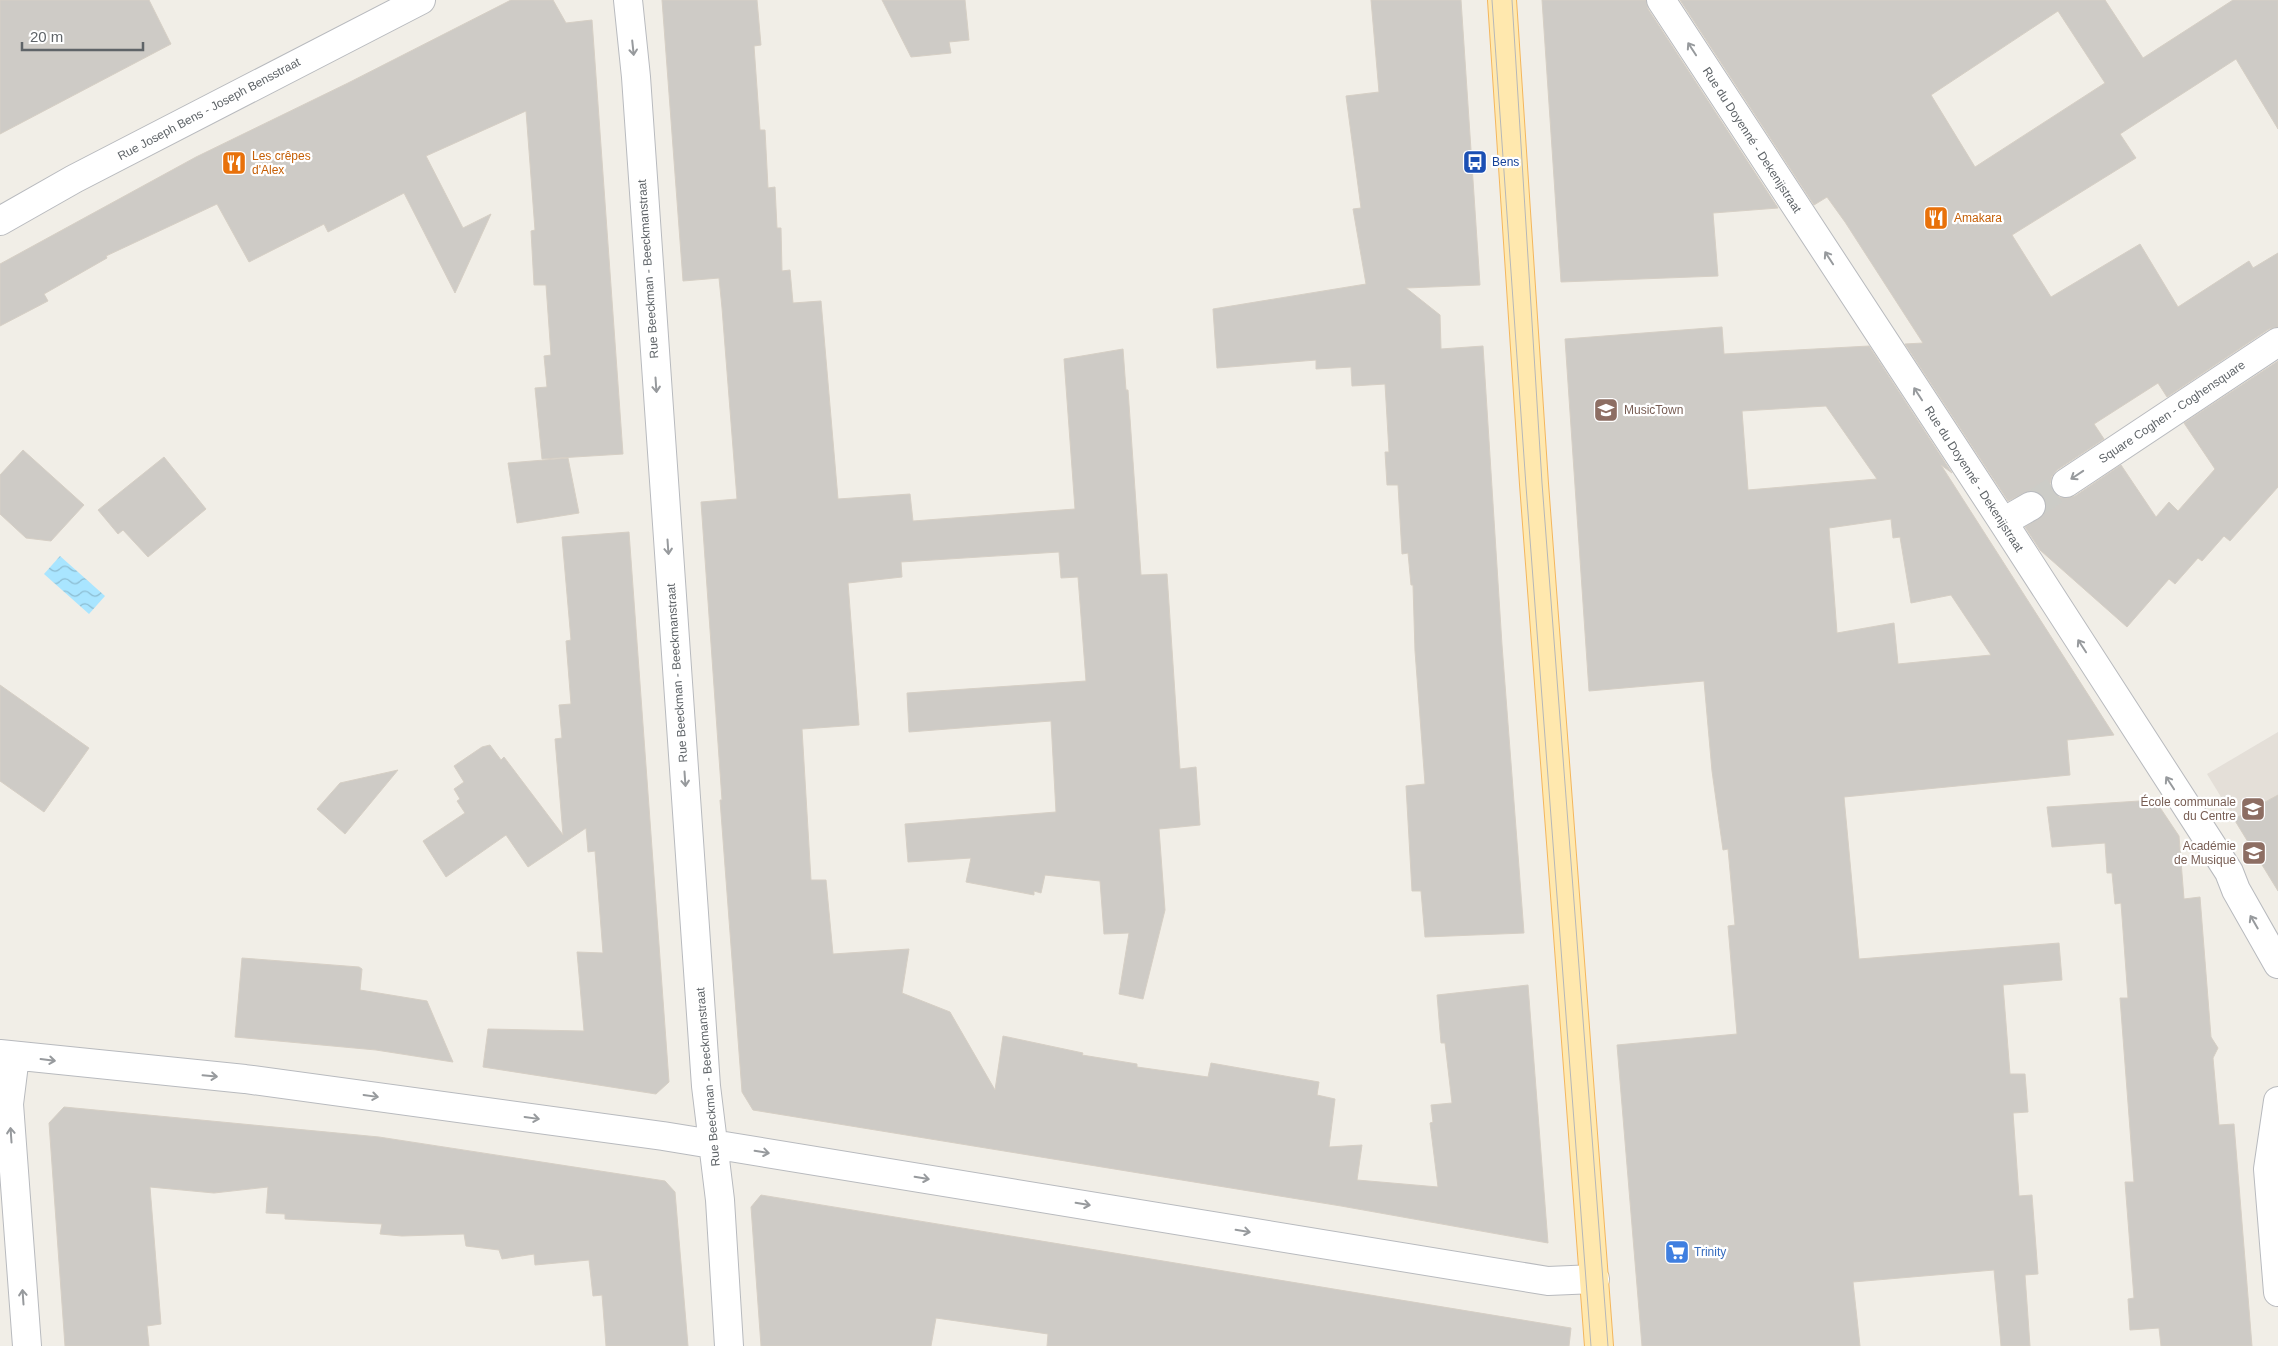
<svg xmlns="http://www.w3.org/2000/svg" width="2278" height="1346" font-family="Helvetica,sans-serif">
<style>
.education{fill:#e4dfd8}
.water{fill:url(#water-waves)}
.building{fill:#cecbc6;stroke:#d6cfc5;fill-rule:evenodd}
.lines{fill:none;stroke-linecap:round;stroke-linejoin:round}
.minor-tunnel{stroke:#ccccc7;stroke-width:28;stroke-dasharray:28 14;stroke-linecap:butt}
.minor-casing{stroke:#b8babe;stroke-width:30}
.major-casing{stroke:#f3b65e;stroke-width:30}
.minor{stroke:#fff;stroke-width:28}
.major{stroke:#ffe8ae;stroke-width:28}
.tram{stroke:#b6b7b8;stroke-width:1}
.oneway{stroke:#979a9d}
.labels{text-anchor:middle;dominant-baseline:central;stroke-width:4.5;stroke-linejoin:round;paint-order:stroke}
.street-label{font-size:12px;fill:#5f6468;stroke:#fff}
.food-label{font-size:12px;fill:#c56008;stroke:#fff;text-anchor:start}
.transit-label{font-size:12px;fill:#164399;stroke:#fff;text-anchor:start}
.education-label{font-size:12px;fill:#785e54;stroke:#fff;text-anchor:end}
.shop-label{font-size:12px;fill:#366cbe;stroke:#fff;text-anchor:start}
</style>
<defs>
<pattern id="water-waves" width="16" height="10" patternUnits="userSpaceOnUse" patternTransform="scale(1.25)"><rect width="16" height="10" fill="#a9e5ff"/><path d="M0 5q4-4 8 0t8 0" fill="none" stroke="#8dbdd2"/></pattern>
</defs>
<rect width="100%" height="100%" fill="#f1eee7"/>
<!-- education -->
<path class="education" d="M 2278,732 L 2278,882 L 2274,884 L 2207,774 Z"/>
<!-- water -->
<path class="water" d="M 60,556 L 105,596 L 89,614 L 44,574 Z"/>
<!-- building -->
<path class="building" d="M 0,0 L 149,0 L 171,44 L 0,134 Z
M 511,0 L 553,0 L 566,23 L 592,20 L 623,454 L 542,459 L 535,388 L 547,387 L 544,356 L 551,355 L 546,285 L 534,285 L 531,231 L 535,230 L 526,111 L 426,156 L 463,228 L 491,214 L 455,293 L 404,193 L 328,232 L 324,224 L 249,262 L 217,204 L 106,256 L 107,258 L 44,294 L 48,301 L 0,326 L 0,264 L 196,157 L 348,83 Z
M 662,0 L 757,0 L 761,45 L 754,46 L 760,130 L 765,130 L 768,188 L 775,187 L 777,228 L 781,228 L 782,271 L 790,270 L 793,303 L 821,301 L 838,499 L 910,494 L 913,521 L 1075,509 L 1064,359 L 1123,349 L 1126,390 L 1128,390 L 1141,575 L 1167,574 L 1180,769 L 1196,767 L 1200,825 L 1159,829 L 1165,910 L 1143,999 L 1119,994 L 1129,933 L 1104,934 L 1100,881 L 1045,875 L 1041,893 L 1034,891 L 1034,895 L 966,882 L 971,858 L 908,862 L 905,824 L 1056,812 L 1051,721 L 909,732 L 907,693 L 1086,681 L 1078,577 L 1061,578 L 1059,552 L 901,562 L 902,577 L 848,583 L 859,725 L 802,729 L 811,880 L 826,880 L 833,954 L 909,949 L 902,993 L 950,1012 L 995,1090 L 1003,1036 L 1083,1053 L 1082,1055 L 1137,1064 L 1137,1067 L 1208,1077 L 1211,1063 L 1319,1082 L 1317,1095 L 1335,1099 L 1329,1147 L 1362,1145 L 1357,1180 L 1438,1187 L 1430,1123 L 1433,1122 L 1431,1105 L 1452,1103 L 1445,1043 L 1441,1043 L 1437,995 L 1528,985 L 1548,1243 L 1341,1206 L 753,1110 L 742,1092 L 720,800 L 722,800 L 701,502 L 737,499 L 722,308 L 719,278 L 683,281 Z
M 882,0 L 965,0 L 969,40 L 949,42 L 951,53 L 911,57 Z
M 1371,0 L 1461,0 L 1480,285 L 1406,288 L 1440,315 L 1441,349 L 1483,346 L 1502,645 L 1524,933 L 1425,937 L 1421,891 L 1412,891 L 1406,786 L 1425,784 L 1415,651 L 1413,585 L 1411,585 L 1408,553 L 1402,554 L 1398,485 L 1387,485 L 1385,452 L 1389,452 L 1385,384 L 1352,386 L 1351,367 L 1316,369 L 1316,360 L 1217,368 L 1213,309 L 1366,284 L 1353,209 L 1361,208 L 1346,96 L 1379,92 Z
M 1542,0 L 1646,0 L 1648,9 L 1778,208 L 1713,213 L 1718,276 L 1561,282 Z
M 1680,0 L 2105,0 L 2143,58 L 2233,0 L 2278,0 L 2278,129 L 2236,59 L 2120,134 L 2136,158 L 2012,235 L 2051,297 L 2140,244 L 2178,307 L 2249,261 L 2253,268 L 2278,253 L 2278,327 L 2269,329 L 2167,397 L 2158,383 L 2094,424 L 2104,439 L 2057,470 L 2052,476 L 2050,484 L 2053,491 L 2059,497 L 2067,498 L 2075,496 L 2121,465 L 2156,517 L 2169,502 L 2178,511 L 2215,469 L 2184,423 L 2278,361 L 2278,487 L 2230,541 L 2224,536 L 2202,561 L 2198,558 L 2175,584 L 2169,579 L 2127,627 L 2040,550 L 2025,527 L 2044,514 L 2047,507 L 2044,498 L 2038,492 L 2031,490 L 2008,501 L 1905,344 L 1923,343 L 1845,222 L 1827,197 L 1814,205 ZM 2058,11 L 2105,83 L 1975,167 L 1931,95 Z
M 1722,327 L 1724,354 L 1869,346 L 1952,473 L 1941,465 L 2114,735 L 2067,740 L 2070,775 L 1844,797 L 1859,959 L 2059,943 L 2062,980 L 2003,985 L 2010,1074 L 2025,1074 L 2028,1112 L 2013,1113 L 2019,1196 L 2032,1195 L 2038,1274 L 2025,1275 L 2030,1346 L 2001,1346 L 1994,1270 L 1853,1282 L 1860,1346 L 1642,1346 L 1617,1045 L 1737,1034 L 1728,926 L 1735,925 L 1728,849 L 1723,850 L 1712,771 L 1704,681 L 1589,691 L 1565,339 ZM 1826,406 L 1877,479 L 1748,490 L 1742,411 ZM 1891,519 L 1893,538 L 1900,537 L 1911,603 L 1951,595 L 1991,655 L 1898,664 L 1894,623 L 1837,633 L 1829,528 Z
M 23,450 L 84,505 L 51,541 L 26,538 L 0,514 L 0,475 Z
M 164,457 L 206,509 L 148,557 L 123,530 L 118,534 L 98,510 Z
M 568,458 L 579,513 L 517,523 L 508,463 Z
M 629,532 L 669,1082 L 656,1094 L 483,1067 L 488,1029 L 584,1031 L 577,952 L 603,953 L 595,851 L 588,852 L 586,828 L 528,867 L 506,835 L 446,877 L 423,841 L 465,813 L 457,801 L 460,799 L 454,789 L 464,782 L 454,766 L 482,747 L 490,745 L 501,760 L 504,757 L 563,835 L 555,739 L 562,738 L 559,705 L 571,704 L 566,641 L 571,640 L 562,537 Z
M 0,685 L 89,748 L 44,812 L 0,781 Z
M 398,770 L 345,834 L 317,809 L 340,783 Z
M 2278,795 L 2278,891 L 2234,819 Z
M 2155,800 L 2179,836 L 2184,899 L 2200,897 L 2211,1037 L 2218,1048 L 2213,1058 L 2219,1125 L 2234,1124 L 2252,1346 L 2161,1346 L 2159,1328 L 2130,1330 L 2128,1299 L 2134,1298 L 2125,1182 L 2134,1182 L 2120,998 L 2128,998 L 2121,903 L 2115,904 L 2112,873 L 2107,873 L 2105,843 L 2052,847 L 2047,807 Z
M 242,958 L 359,967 L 362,969 L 360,990 L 427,1001 L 453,1062 L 376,1050 L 235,1037 Z
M 64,1107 L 379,1137 L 665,1181 L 675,1192 L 688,1346 L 606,1346 L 602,1295 L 593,1296 L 589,1260 L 535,1265 L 534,1254 L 502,1259 L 499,1250 L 466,1246 L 464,1234 L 402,1236 L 380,1234 L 382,1224 L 285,1219 L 285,1214 L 266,1213 L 268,1187 L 214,1193 L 150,1187 L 161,1324 L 147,1326 L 149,1346 L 65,1346 L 49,1123 Z
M 761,1195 L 1571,1328 L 1569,1346 L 1047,1346 L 1048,1334 L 936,1318 L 931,1346 L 761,1346 L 751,1207 Z"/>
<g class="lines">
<!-- minor-tunnel -->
<path class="minor-tunnel" d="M 2031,506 L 2066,483"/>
<defs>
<path id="minor" d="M 628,0 L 636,77 L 706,1086 L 720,1200 L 729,1346
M 1661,0 L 2003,522 L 2229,872 L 2236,890 L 2278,964
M 0,221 L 74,179 L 421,0
M 2066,483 L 2278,342
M 2003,522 L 2031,506
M 0,1054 L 245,1079 L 663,1136 L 1548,1281 L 1595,1279
M 15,1056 L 9,1104 L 27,1346
M 2278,1101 L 2268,1169 L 2278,1292"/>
<path id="major" d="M 1502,0 L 1534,484 L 1599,1346"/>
</defs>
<!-- minor casing -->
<use href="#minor" class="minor-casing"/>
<!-- major casing -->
<use href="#major" class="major-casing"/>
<!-- minor -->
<use href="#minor" class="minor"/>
<!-- major -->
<use href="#major" class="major"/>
<!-- tram -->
<path class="tram" d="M 1492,0 L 1526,486 L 1591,1346
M 1512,0 L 1542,483 L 1608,1346"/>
</g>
<!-- one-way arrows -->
<defs><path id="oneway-shaft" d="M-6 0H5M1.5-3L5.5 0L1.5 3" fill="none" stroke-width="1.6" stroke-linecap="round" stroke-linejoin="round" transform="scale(1.25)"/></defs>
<g class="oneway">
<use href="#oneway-shaft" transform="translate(633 48) rotate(84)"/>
<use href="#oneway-shaft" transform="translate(1692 49) rotate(-123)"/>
<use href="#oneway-shaft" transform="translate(1829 258) rotate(-123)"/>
<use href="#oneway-shaft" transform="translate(656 385) rotate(86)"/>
<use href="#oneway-shaft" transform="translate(1918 394) rotate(-123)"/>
<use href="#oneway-shaft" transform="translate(2077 475) rotate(146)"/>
<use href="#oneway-shaft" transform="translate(668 547) rotate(86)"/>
<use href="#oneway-shaft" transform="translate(2082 646) rotate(-123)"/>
<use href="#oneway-shaft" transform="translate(685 779) rotate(86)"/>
<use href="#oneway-shaft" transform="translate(2170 783) rotate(-123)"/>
<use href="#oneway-shaft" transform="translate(2254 922) rotate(-120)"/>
<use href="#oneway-shaft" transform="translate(48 1060) rotate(7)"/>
<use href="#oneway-shaft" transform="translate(210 1076) rotate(5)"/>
<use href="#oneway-shaft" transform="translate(371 1096) rotate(8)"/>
<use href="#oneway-shaft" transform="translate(532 1118) rotate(8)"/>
<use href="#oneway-shaft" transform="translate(11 1135) rotate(-94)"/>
<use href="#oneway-shaft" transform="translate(762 1152) rotate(9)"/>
<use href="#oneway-shaft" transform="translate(922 1178) rotate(9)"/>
<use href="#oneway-shaft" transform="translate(1083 1204) rotate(9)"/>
<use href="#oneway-shaft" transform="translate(1243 1231) rotate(9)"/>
<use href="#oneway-shaft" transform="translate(23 1297) rotate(-94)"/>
</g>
<!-- icons -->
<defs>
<symbol id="bus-square" viewBox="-11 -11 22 22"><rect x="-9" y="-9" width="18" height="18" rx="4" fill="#1a4fb4" stroke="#fff"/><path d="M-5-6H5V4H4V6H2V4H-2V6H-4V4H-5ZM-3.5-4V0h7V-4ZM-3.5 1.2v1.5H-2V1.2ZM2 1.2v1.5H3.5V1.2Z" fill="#fff"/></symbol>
<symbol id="restaurant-square" viewBox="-11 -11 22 22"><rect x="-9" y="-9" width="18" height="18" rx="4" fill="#e8710a" stroke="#fff"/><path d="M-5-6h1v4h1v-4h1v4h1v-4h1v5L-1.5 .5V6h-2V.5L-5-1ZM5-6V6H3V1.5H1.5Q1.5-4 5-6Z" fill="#fff"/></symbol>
<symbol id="school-square" viewBox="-11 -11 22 22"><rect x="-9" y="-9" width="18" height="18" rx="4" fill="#8d6e63" stroke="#fff"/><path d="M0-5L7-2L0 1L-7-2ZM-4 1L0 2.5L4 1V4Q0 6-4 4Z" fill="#fff"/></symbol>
<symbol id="supermarket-square" viewBox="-11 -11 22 22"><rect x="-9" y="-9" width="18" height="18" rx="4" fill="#3f7fe0" stroke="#fff"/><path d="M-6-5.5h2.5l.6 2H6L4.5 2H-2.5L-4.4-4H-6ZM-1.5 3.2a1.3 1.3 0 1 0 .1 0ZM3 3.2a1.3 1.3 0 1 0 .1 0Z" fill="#fff"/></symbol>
</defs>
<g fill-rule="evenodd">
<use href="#bus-square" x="1461" y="148" width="28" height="28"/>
<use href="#restaurant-square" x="220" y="149" width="28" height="28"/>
<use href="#restaurant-square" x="1922" y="204" width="28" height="28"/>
<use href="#school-square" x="1592" y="396" width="28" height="28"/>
<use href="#school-square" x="2239" y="795" width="28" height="28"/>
<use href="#school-square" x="2240" y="839" width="28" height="28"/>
<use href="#supermarket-square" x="1663" y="1238" width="28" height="28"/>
</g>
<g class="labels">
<!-- street labels -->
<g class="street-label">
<text transform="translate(209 109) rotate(-28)">Rue Joseph Bens - Joseph Bensstraat</text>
<text transform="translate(1752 140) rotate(57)">Rue du Doyenné - Dekenijstraat</text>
<text transform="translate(648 269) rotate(-94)">Rue Beeckman - Beeckmanstraat</text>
<text transform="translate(2172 412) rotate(-34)">Square Coghen - Coghensquare</text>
<text transform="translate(1974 479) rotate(57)">Rue du Doyenné - Dekenijstraat</text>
<text transform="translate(677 673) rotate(-94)">Rue Beeckman - Beeckmanstraat</text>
<text transform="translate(708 1077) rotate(-95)">Rue Beeckman - Beeckmanstraat</text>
</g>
<!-- food labels -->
<g class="food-label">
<text x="252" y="156">Les crêpes<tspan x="252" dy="14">d'Alex</tspan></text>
<text x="1954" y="218">Amakara</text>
</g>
<!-- transit labels -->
<g class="transit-label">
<text x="1492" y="162">Bens</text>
</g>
<!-- education labels -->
<g class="education-label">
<text x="1624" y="410" text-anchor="start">MusicTown</text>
<text x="2236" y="802">École communale<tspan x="2236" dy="14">du Centre</tspan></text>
<text x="2236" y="846">Académie<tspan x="2236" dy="14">de Musique</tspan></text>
</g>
<!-- shop labels -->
<g class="shop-label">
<text x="1694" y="1252">Trinity</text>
</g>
</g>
<!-- scale -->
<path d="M22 42v8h121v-8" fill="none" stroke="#5f6468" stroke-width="2.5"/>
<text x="30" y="42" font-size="15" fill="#5f6468" stroke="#ffffff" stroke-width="4" paint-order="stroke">20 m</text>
</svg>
